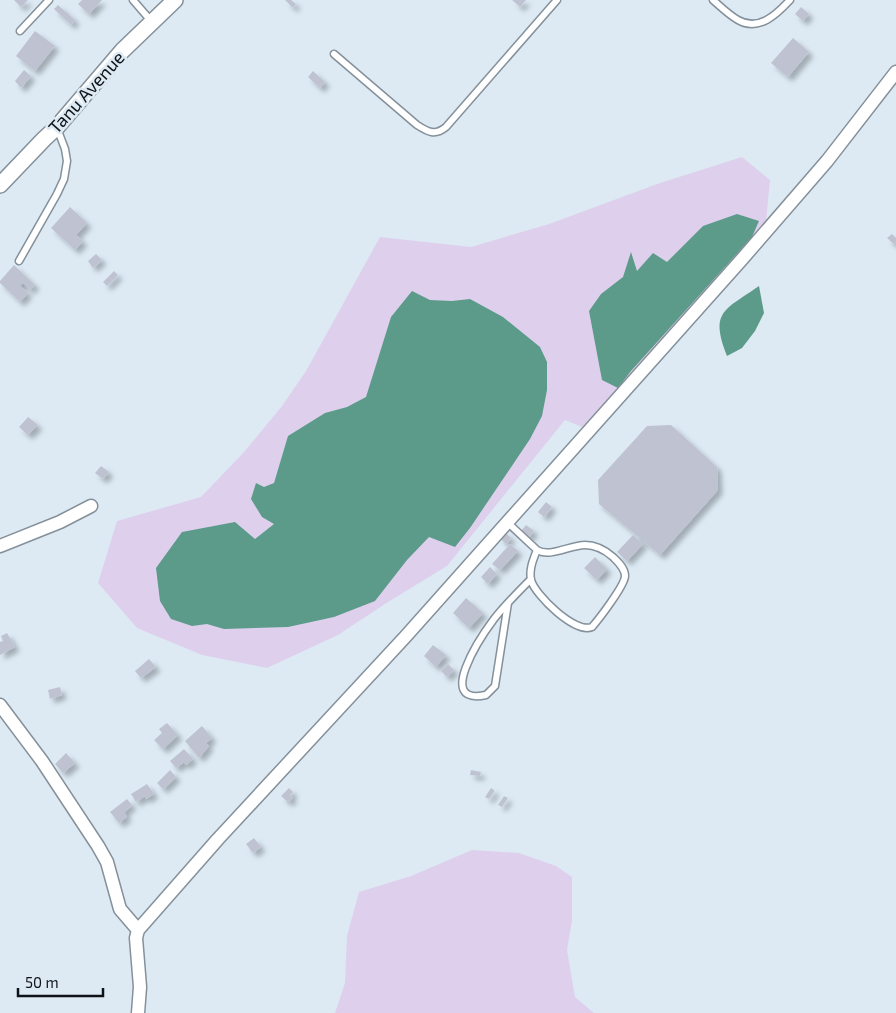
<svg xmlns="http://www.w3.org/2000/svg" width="896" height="1013" font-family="'Exo 2',sans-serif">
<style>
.green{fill:#ded0ed}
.water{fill:#5c9a8a}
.building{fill:#bfc3d1;filter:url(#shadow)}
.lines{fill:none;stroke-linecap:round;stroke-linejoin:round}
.service-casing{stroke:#84909a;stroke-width:9}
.minor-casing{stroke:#84909a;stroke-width:15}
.tertiary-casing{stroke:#84909a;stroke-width:18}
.service{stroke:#fff;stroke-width:6}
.minor{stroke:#fff;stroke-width:12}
.tertiary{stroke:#fff;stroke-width:15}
.labels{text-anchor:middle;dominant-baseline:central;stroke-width:5;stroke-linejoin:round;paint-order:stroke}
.street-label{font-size:18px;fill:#0f1317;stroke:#ddeaf4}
</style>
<defs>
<filter id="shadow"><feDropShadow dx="4.5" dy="4.5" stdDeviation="2.5" flood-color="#0004"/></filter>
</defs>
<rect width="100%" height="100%" fill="#ddeaf4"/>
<!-- green -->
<path class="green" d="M 742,157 L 770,180 L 765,232 L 582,427 L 565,420 L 447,566 L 388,602 L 338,635 L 267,668 L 202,655 L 137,628 L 98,583 L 117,521 L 201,497 L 244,452 L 282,406 L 306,371 L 380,237 L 471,247 L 549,224 L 660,183 Z
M 472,850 L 519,853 L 556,866 L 572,877 L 572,921 L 567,950 L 575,997 L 594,1013 L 335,1013 L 345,983 L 347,936 L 359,892 L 411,876 Z"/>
<!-- water -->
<path class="water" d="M 737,214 L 759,221 L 752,237 L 631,371 L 618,388 L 602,380 L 589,311 L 601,294 L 623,277 L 631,252 L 637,271 L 653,253 L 667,262 L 703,226 Z
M 759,286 L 764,313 L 755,331 L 742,348 L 727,356 C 709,311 725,310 759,286 Z
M 412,291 L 430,300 L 452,301 L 470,299 L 503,317 L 540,347 L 547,362 L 547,390 L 542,416 L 530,439 L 470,528 L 455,547 L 429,537 L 407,560 L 375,601 L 334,617 L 288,627 L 224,629 L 207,624 L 192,626 L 171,619 L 160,601 L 156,568 L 182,532 L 235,522 L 255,539 L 274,524 L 262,517 L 251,499 L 256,483 L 264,487 L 274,483 L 288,436 L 325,413 L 347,407 L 366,397 L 391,317 Z"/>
<!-- building -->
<path class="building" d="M 14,0 L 28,0 L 21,7 Z
M 82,0 L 102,0 L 89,14 L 78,4 Z
M 285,0 L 291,0 L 296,4 L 293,8 Z
M 512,0 L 526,0 L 520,7 Z
M 58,5 L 75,20 L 71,25 L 54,9 Z
M 801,7 L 809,14 L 803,21 L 795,14 Z
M 35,31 L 55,46 L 35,71 L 16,56 Z
M 793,38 L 809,52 L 788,77 L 771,63 Z
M 24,70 L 31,76 L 21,88 L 15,81 Z
M 313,71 L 325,82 L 320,88 L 308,77 Z
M 70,207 L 87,223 L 76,235 L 83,241 L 75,250 L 51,228 Z
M 892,234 L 896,238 L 896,242 L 894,244 L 887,238 Z
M 96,254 L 102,260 L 93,268 L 88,261 Z
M 14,265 L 35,285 L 30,290 L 23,283 L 20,286 L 28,293 L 20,302 L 0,283 L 0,281 Z
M 114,271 L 118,275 L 107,286 L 103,282 Z
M 28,417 L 38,425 L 28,435 L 19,427 Z
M 671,425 L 717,467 L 718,490 L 660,555 L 599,504 L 598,480 L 647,426 Z
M 101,466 L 109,472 L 103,479 L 95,473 Z
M 546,502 L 552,507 L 544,517 L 538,512 Z
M 526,525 L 534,531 L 528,538 L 521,531 Z
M 505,532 L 511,538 L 506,544 L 499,537 Z
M 633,535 L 643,544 L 627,561 L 617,552 Z
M 510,544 L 518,551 L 500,570 L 492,564 Z
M 595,557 L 607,569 L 597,580 L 584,568 Z
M 490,567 L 497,574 L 488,584 L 481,577 Z
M 466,598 L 483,613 L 469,628 L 453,613 Z
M 7,633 L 15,647 L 0,655 L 0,642 L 3,641 L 1,636 Z
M 433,645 L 446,655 L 436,667 L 424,656 Z
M 149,659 L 156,667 L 141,678 L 135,671 Z
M 448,664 L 454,670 L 447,677 L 441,671 Z
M 60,687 L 62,695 L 50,699 L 48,690 Z
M 167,723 L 178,735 L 163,749 L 154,740 L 162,733 L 159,729 Z
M 202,726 L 212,738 L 206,743 L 209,746 L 199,758 L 185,741 Z
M 184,749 L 193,759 L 186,765 L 184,762 L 176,768 L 170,761 Z
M 66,753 L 75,763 L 63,773 L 55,764 Z
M 170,770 L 176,777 L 163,789 L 157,783 Z
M 471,770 L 481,772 L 480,776 L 470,775 Z
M 147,784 L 154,794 L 146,799 L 145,796 L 136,802 L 131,794 Z
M 289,788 L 293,792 L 290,795 L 293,798 L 288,802 L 281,796 Z
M 491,788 L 494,790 L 494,792 L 489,799 L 485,797 Z
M 504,796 L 508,798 L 502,807 L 498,805 Z
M 127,799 L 132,805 L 124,812 L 127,817 L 119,823 L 110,812 Z
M 254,838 L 261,847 L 253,853 L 246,844 Z"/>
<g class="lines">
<defs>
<path id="service" d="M 133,0 L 152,22
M 713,0 C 721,7 729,15 738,20 C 759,32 777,14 790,0
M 20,31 L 49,0
M 334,54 L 417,125 C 428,132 435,136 446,127 L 557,0
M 19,261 L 57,194 L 64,179 L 67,161 L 65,149 L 57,128
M 508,523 L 537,550 C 550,558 570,545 585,545 C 596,545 605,550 613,557 C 618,562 625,568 625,576 C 625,585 599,619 592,627 C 575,634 535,595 531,580 C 529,569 533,560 537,550
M 508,603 L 495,686 L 486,695 C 434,706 482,635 494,619 C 505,605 518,592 531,579"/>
<path id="minor" d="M 0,546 L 60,522 L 91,506
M 0,705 L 42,761 L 98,846 L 107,862 L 120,909 L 138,930
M 138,1013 L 140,987 L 136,938 L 138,930 L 218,839 L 406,636 L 743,258 L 827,161 L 896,72"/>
<path id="tertiary" d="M 0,185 L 44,139 L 57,127 L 122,51 L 175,0"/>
</defs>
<!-- service casing -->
<use href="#service" class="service-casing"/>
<!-- minor casing -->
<use href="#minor" class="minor-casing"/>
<!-- tertiary casing -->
<use href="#tertiary" class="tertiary-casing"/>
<!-- service -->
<use href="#service" class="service"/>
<!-- minor -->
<use href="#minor" class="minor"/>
<!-- tertiary -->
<use href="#tertiary" class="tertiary"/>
</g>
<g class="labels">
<!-- street labels -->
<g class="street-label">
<text transform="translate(86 92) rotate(-48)">Tanu Avenue</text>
</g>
</g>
<!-- scale -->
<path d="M18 988v8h85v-8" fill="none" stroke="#0f1317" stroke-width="2.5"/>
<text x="25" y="988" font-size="15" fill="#0f1317" stroke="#ddeaf4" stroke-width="4" paint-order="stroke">50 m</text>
</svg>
